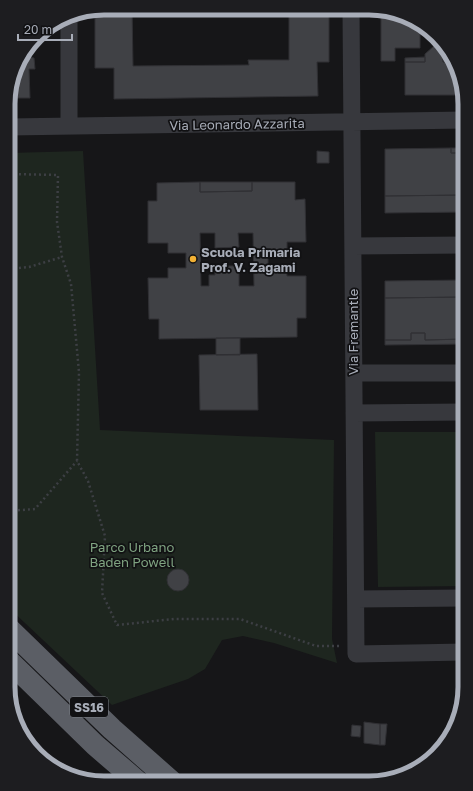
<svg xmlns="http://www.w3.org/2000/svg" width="473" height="791" font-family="'Golos Text',sans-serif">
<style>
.green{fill:#1e261f}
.building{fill:#404145;stroke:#303034;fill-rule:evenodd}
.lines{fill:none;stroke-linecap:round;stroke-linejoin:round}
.path{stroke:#3d3f44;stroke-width:2.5;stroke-dasharray:2 3;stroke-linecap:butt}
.minor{stroke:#37383d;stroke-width:17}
.trunk{stroke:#5b5e65;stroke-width:22}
.poi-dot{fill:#f2b134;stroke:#111113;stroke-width:1.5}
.labels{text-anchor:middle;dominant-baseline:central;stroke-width:3.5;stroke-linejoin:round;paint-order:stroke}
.shield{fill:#111113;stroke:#7b7e86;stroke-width:1}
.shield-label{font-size:12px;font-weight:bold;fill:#a8adb8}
.street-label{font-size:13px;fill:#a8adb8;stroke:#111113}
.poi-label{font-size:13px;font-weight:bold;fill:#a8adb8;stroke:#111113;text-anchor:start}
.park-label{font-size:13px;fill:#7fa381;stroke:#111113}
.rim{fill:none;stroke:#a8adb8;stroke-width:5}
</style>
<rect width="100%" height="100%" fill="#161618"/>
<!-- green -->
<path class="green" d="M 83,151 L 100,430 L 334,440 L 332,639 L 337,663 L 274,643 L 243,636 L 222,640 L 205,669 L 188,679 L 112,705 L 8,607 L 9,153 Z
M 375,432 L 465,432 L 465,586 L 378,587 Z"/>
<!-- building -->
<path class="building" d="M 104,8 L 132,8 L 133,66 L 249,65 L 248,60 L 289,60 L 289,9 L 329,9 L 329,62 L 317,62 L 318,96 L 114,99 L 114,68 L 95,68 L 95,10 Z
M 381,10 L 388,10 L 420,25 L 420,48 L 395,48 L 395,61 L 381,61 Z
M 434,46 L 443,54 L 443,62 L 454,62 L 458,67 L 463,95 L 405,95 L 405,62 L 425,62 L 425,54 Z
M 29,47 L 29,57 L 34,58 L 35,69 L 29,69 L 30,98 L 9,98 L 9,91 L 18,61 Z
M 425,57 L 425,62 L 405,62 L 405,58 Z
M 443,57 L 451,57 L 454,62 L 443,62 Z
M 451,148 L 465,148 L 465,153 L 451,153 Z
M 451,148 L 451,153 L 465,153 L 465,195 L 385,196 L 385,149 Z
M 317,151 L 329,152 L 329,163 L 317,163 Z
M 200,182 L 200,192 L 252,191 L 252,182 L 295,182 L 295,200 L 305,199 L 306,242 L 287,242 L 287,251 L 268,252 L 268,266 L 286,266 L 287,276 L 306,276 L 306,318 L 297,318 L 297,337 L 159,339 L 159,319 L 149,319 L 148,278 L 168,278 L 168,268 L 186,268 L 186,253 L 168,253 L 168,243 L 148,243 L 148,201 L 157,201 L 157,183 ZM 200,233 L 215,233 L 215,248 L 239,247 L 238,233 L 253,233 L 254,286 L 239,286 L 239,266 L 215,266 L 215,275 L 209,275 L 209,286 L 201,286 Z
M 200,182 L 252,182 L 252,191 L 200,192 Z
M 465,195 L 465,212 L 385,213 L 385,196 Z
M 465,280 L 465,297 L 385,298 L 385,281 Z
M 465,297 L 465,339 L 425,340 L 425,333 L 411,333 L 411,340 L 385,340 L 385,298 Z
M 411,333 L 425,333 L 425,340 L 465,339 L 465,344 L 385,345 L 385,340 L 411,340 Z
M 216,338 L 240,338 L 240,355 L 216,355 Z
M 257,354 L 258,410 L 200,410 L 199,355 Z
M167 580a11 11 0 1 1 22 0a11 11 0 1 1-22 0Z
M 364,722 L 380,724 L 380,745 L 364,743 Z
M 380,724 L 387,724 L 385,745 L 380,745 Z
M 352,725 L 361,726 L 360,737 L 351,736 Z"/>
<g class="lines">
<!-- path -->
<path class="path" d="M 9,174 L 58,175 L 57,222 L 62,257 L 71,284 L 79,372 L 77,461 L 88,481 L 105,536 L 102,593 L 117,625 L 174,619 L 240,619 L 316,646 L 339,646
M 9,269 L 29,267 L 62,257
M 8,511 L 35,509 L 77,461"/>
<!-- minor -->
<path class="minor" d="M 351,10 L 356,654 L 465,652
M 69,15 L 69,126
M 9,127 L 465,120
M 353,246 L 465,245
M 354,373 L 465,373
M 354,413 L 465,412
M 356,599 L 465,598"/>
<!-- trunk -->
<path class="trunk" d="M 8,628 L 112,729 L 172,782
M 8,660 L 95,745 L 138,782"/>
</g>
<!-- markers -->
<circle class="poi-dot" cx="193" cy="259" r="4"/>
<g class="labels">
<!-- shield labels -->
<rect class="shield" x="70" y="697" width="38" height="20" rx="3"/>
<g class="shield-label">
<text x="89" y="707">SS16</text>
</g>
<!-- street labels -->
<g class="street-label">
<text transform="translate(237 124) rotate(-1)">Via Leonardo Azzarita</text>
<text transform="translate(353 332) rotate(-90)">Via Fremantle</text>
</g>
<!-- poi labels -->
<g class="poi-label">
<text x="201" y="252">Scuola Primaria<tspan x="201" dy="15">Prof. V. Zagami</tspan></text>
</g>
<!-- park labels -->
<g class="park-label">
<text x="132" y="547">Parco Urbano<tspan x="132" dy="15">Baden Powell</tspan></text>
</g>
</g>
<!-- crop -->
<path d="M0 0H473V791H0ZM104 15H369A89 89 0 0 1 458 104V687A89 89 0 0 1 369 776H104A89 89 0 0 1 15 687V104A89 89 0 0 1 104 15Z" fill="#1d1d20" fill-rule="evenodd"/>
<path class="rim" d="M104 15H369A89 89 0 0 1 458 104V687A89 89 0 0 1 369 776H104A89 89 0 0 1 15 687V104A89 89 0 0 1 104 15Z"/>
<!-- scale -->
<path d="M18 34v6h54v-6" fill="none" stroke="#a8adb8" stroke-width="2"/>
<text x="24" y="34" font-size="12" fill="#a8adb8" stroke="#111113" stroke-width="3" paint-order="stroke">20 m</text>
</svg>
